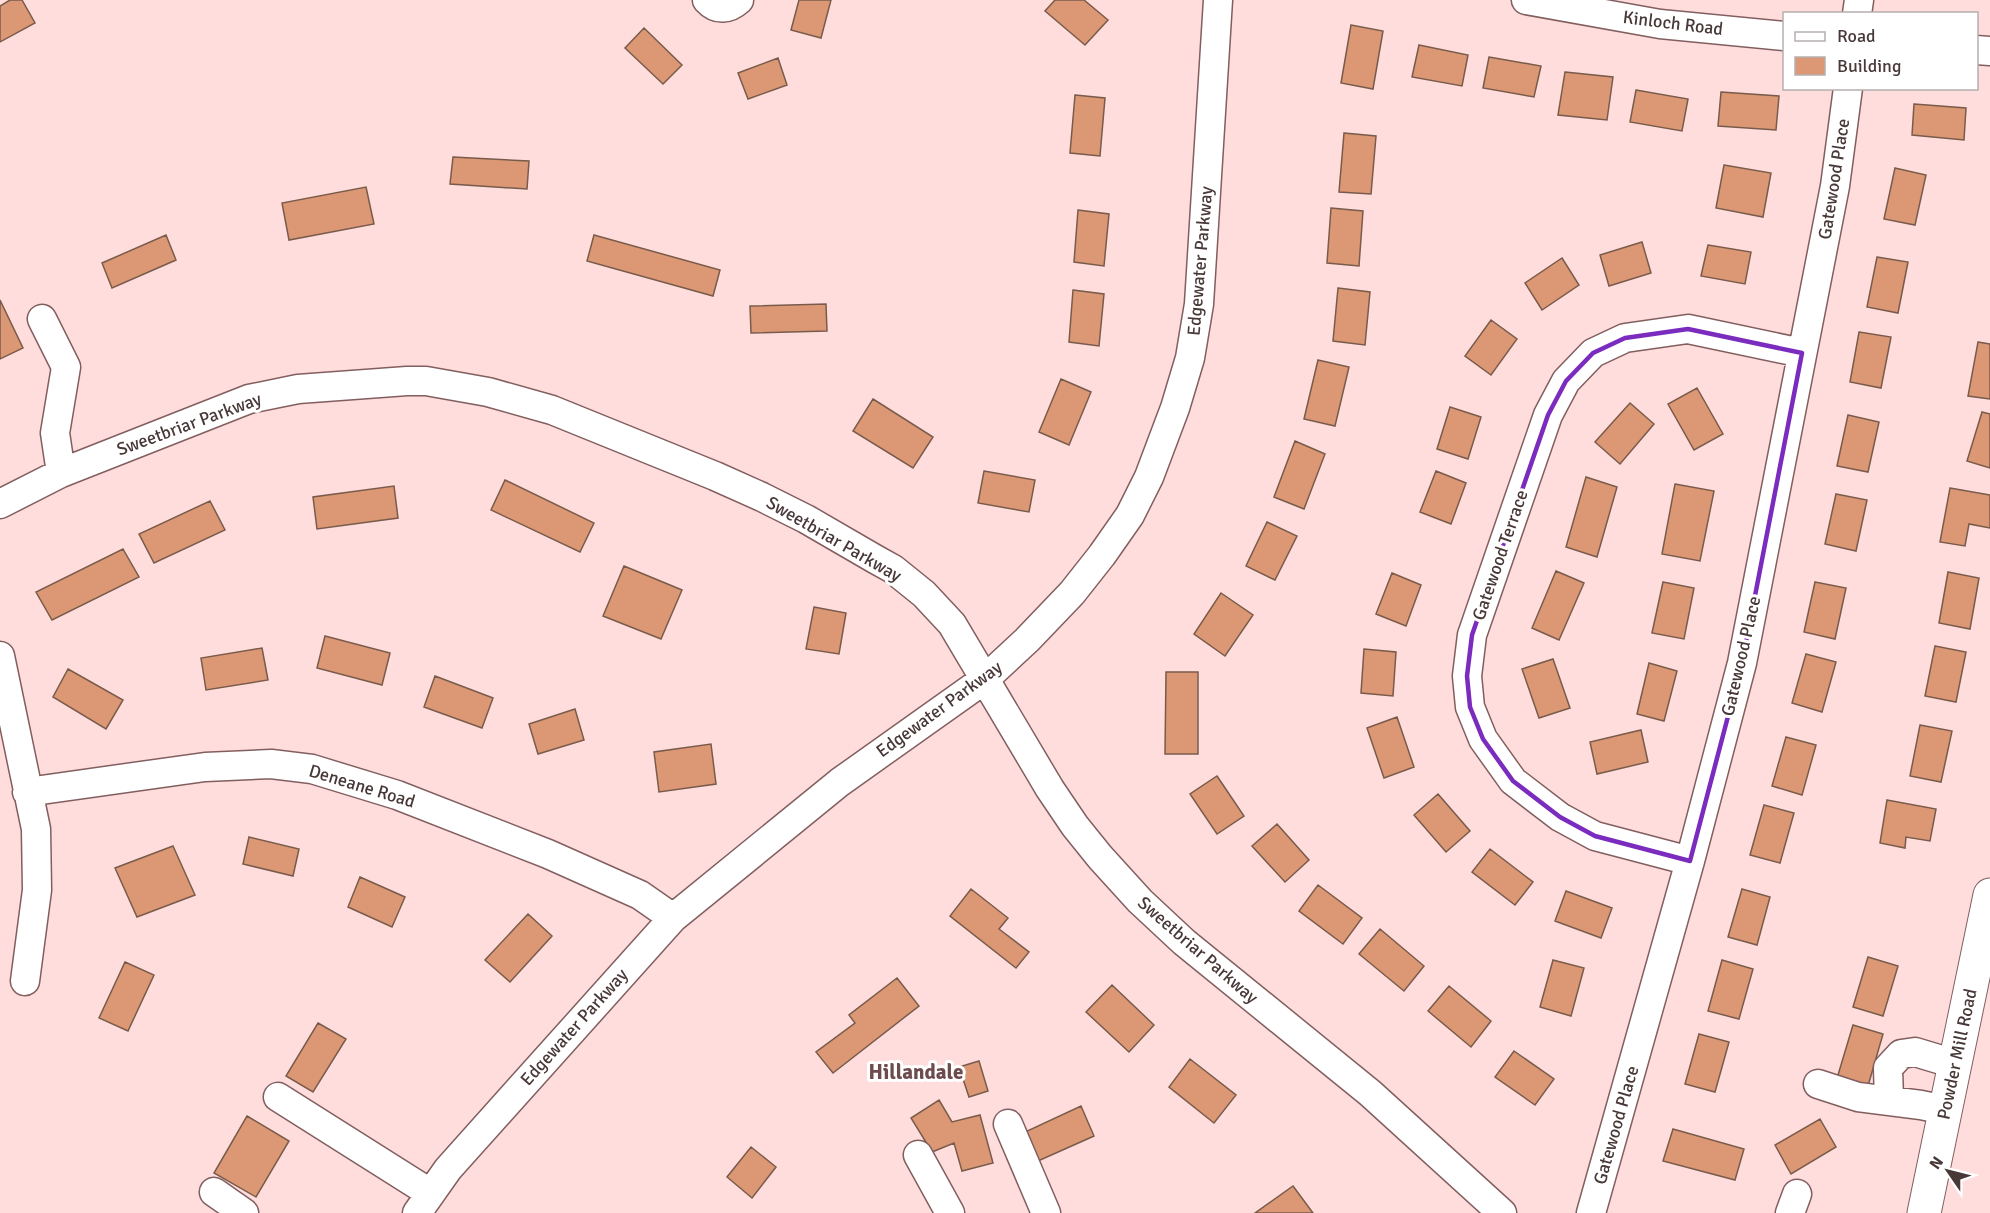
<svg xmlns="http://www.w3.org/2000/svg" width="1990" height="1213" font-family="Signika,sans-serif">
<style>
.building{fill:#dc9874;stroke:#795b4b;stroke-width:1.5}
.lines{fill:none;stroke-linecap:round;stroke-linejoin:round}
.minor-casing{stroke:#825e5f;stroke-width:31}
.major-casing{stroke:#825e5f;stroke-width:35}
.minor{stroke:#fff;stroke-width:28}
.major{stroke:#fff;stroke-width:33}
.marked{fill:none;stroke:#7b2cbf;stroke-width:4.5;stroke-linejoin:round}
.labels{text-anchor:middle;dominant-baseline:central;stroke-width:6;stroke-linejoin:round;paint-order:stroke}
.street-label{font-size:18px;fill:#483838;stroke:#fff}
.quarter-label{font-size:21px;font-weight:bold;fill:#6e4b4c;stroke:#fff}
</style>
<rect width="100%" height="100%" fill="#fdd"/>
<!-- building -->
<path class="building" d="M 10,0 L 22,0 L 35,23 L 0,42 L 0,6 Z
M 799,0 L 831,0 L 821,38 L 791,30 Z
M 1055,0 L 1084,0 L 1108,20 L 1085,45 L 1045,11 Z
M 1351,25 L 1383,31 L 1373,89 L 1341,83 Z
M 644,28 L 682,65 L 663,84 L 625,48 Z
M 1419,45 L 1468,55 L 1462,86 L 1412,77 Z
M 1489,57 L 1541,66 L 1534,97 L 1483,88 Z
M 778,58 L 787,85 L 748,99 L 738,73 Z
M 1565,72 L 1613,77 L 1607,120 L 1558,115 Z
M 1636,90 L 1688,99 L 1682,131 L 1630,122 Z
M 1721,92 L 1779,96 L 1776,130 L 1718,126 Z
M 1075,95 L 1105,98 L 1100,156 L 1070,153 Z
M 1914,104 L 1966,108 L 1964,140 L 1912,135 Z
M 1344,133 L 1376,136 L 1371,194 L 1339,192 Z
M 453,157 L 529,161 L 527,189 L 450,184 Z
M 1724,165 L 1771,173 L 1763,217 L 1716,208 Z
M 1895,168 L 1926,175 L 1915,225 L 1884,219 Z
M 366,187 L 374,224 L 289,240 L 282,203 Z
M 1331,208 L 1363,211 L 1359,266 L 1327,263 Z
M 1078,210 L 1109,214 L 1104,266 L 1074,262 Z
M 166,235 L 176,260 L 112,288 L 102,263 Z
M 594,235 L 720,270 L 713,296 L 587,261 Z
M 1642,242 L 1651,273 L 1609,286 L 1600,255 Z
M 1708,245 L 1751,252 L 1745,284 L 1701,276 Z
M 1877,257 L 1908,262 L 1898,313 L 1867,307 Z
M 1562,258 L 1579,285 L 1542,310 L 1525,283 Z
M 1338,288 L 1370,292 L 1365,345 L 1333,341 Z
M 1073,290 L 1104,294 L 1099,346 L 1069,342 Z
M 0,300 L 23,348 L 0,359 Z
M 826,304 L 827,331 L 751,333 L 750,306 Z
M 1491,320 L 1517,339 L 1491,375 L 1465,356 Z
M 1859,332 L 1891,337 L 1881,388 L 1850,382 Z
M 1978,342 L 1990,344 L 1990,399 L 1968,396 Z
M 1318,360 L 1349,367 L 1335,426 L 1304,419 Z
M 1061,379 L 1091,392 L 1069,445 L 1039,432 Z
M 1697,388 L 1723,434 L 1694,450 L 1668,404 Z
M 873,399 L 933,437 L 913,468 L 853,431 Z
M 1630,403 L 1654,424 L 1620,464 L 1595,442 Z
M 1450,407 L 1481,417 L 1468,459 L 1437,449 Z
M 1982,412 L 1990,414 L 1990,468 L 1967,461 Z
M 1848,415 L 1879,422 L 1868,472 L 1837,466 Z
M 1295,441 L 1325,454 L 1304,509 L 1274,497 Z
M 984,471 L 1035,480 L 1029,512 L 978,503 Z
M 1436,471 L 1466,483 L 1451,524 L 1420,512 Z
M 1586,477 L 1617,487 L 1597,557 L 1566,547 Z
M 505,480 L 594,523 L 580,552 L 491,510 Z
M 1675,484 L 1714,491 L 1700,561 L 1662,554 Z
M 394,486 L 398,518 L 317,529 L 313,497 Z
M 1950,488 L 1990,495 L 1990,528 L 1969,524 L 1965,546 L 1940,542 Z
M 1836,494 L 1867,500 L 1856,551 L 1825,544 Z
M 210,501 L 225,530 L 154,563 L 139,534 Z
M 1267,522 L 1297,536 L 1275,580 L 1246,566 Z
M 123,549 L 139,577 L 52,620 L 36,592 Z
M 624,566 L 682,590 L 661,639 L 603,616 Z
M 1556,571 L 1584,583 L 1559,640 L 1532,628 Z
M 1948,572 L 1979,578 L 1970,629 L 1939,623 Z
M 1392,573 L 1421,585 L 1406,626 L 1376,614 Z
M 1663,582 L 1694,588 L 1684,639 L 1652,633 Z
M 1815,582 L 1846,588 L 1835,639 L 1804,632 Z
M 1221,593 L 1253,615 L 1225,656 L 1194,634 Z
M 814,607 L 846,613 L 839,654 L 806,649 Z
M 325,636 L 390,653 L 382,685 L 317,668 Z
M 1935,646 L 1966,652 L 1956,702 L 1925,696 Z
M 262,648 L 268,680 L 206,690 L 201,658 Z
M 1364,649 L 1396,652 L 1393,696 L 1361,693 Z
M 1806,654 L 1836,662 L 1822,712 L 1792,703 Z
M 1553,659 L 1570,708 L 1539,718 L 1522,669 Z
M 1649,663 L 1677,671 L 1664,721 L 1637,714 Z
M 68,669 L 123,700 L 106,729 L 53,697 Z
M 1166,672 L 1198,672 L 1198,754 L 1165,754 Z
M 435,676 L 493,698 L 482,728 L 424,707 Z
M 575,709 L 584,740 L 538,754 L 529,724 Z
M 1397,717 L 1414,767 L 1384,778 L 1367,728 Z
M 1920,725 L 1952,731 L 1941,782 L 1910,776 Z
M 1641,730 L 1648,762 L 1597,774 L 1590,742 Z
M 1786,737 L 1816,745 L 1802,795 L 1772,786 Z
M 711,744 L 716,784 L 659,792 L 654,752 Z
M 1217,776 L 1244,816 L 1217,834 L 1190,794 Z
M 1438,794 L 1470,831 L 1446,852 L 1414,815 Z
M 1887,800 L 1936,809 L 1930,841 L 1906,837 L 1905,848 L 1880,843 Z
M 1764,805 L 1794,813 L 1780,863 L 1750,855 Z
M 1277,824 L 1309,860 L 1285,882 L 1252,846 Z
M 249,837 L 299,849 L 293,876 L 243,864 Z
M 173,846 L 195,895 L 137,917 L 115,868 Z
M 1490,849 L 1533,882 L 1515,905 L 1472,872 Z
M 360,877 L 405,897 L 392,927 L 348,907 Z
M 1318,885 L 1362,918 L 1343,944 L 1299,911 Z
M 971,889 L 1008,918 L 999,929 L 1029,952 L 1016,968 L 950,916 Z
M 1742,889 L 1770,897 L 1757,945 L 1728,937 Z
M 1566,891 L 1612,908 L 1601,938 L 1555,921 Z
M 528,914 L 552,936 L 510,982 L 485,960 Z
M 1380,929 L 1424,966 L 1404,991 L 1359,954 Z
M 1868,957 L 1898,966 L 1883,1016 L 1853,1007 Z
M 1553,960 L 1584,968 L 1571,1016 L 1540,1007 Z
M 1722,960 L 1753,969 L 1739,1019 L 1708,1011 Z
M 125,962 L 154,975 L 128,1031 L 99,1018 Z
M 897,978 L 919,1006 L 833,1073 L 816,1052 L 855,1023 L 849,1015 Z
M 1112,985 L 1154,1025 L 1129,1052 L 1086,1012 Z
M 1449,986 L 1491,1021 L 1471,1047 L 1428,1011 Z
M 318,1023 L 346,1039 L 313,1092 L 286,1076 Z
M 1853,1025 L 1883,1034 L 1866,1093 L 1835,1085 Z
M 1699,1034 L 1729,1042 L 1715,1092 L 1685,1084 Z
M 1514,1051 L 1554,1079 L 1535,1105 L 1495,1077 Z
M 1190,1059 L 1236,1095 L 1214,1123 L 1169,1087 Z
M 979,1061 L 988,1091 L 969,1097 L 959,1067 Z
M 939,1100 L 952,1122 L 980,1115 L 993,1163 L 962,1171 L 954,1143 L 932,1152 L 911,1118 Z
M 1081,1106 L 1094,1136 L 1038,1161 L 1025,1132 Z
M 247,1116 L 289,1141 L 256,1197 L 214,1173 Z
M 1820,1119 L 1836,1147 L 1791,1174 L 1775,1145 Z
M 1673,1129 L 1744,1149 L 1735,1180 L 1663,1161 Z
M 751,1147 L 776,1167 L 752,1198 L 727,1177 Z
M 1293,1186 L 1313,1213 L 1255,1213 Z"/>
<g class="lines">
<defs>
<path id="minor" d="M 707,0 C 717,11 729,9 739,0
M 1526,0 L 1660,24 L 1784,36
M 1857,14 L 1859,0
M 1976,50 L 1990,51
M 42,319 L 66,367 L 55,433 L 61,473
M 0,504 L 61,473 L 249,399 L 298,389 L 407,381 L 426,381 L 488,392 L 552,410 L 715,476 L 762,497 L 806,519 L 875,559 L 893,569 L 924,594 L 952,624 L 1050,789 L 1075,826 L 1100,857 L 1140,901 L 1184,942 L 1370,1093 L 1502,1213
M 0,656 L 36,829 L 37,890 L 25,981
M 27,792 L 205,767 L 271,764 L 312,769 L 397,795 L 548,854 L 640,895 L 673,918
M 1690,861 L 1595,836 L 1560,817 L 1513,781 L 1483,739 L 1470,707 L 1467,676 L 1472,635 L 1548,415 L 1566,381 L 1593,353 L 1625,338 L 1688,329 L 1802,353
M 1818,1084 L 1858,1097 L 1921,1105 L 1945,1110
M 278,1097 L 430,1193
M 1889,1100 L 1888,1068 L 1901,1054 L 1915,1052 L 1955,1064
M 1008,1124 L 1046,1213
M 918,1155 L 950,1213
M 214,1192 L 244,1213
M 417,1213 L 448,1169 L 673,918 L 840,782 L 985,679 L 1027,640 L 1072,593 L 1102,555 L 1130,515 L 1149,477 L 1175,408 L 1190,358 L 1199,304 L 1218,0
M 1591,1213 L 1690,861 L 1742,663 L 1835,186 L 1848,88
M 1790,1213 L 1797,1194"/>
<path id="major" d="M 1924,1213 L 1990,895"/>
</defs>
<!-- minor casing -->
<use href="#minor" class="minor-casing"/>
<!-- major casing -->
<use href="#major" class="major-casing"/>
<!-- minor -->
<use href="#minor" class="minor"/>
<!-- major -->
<use href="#major" class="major"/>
</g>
<!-- marked area -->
<path class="marked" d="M 1688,329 L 1802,353 L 1742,663 L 1690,861 L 1595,836 L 1560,817 L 1513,781 L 1483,739 L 1470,707 L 1467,676 L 1472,635 L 1548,415 L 1566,381 L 1593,353 L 1625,338 Z"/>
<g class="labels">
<!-- street labels -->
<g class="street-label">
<text transform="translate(1673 23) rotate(7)">Kinloch Road</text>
<text transform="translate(1834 179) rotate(-81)">Gatewood Place</text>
<text transform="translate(1200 261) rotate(-85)">Edgewater Parkway</text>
<text transform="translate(189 424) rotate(-20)">Sweetbriar Parkway</text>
<text transform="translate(834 539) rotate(30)">Sweetbriar Parkway</text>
<text transform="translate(1500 555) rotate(-71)">Gatewood Terrace</text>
<text transform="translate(1741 656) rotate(-77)">Gatewood Place</text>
<text transform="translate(939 709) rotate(-36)">Edgewater Parkway</text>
<text transform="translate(362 786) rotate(17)">Deneane Road</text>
<text transform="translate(1198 950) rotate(41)">Sweetbriar Parkway</text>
<text transform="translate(574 1027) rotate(-48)">Edgewater Parkway</text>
<text transform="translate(1957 1054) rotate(-78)">Powder Mill Road</text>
<text transform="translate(1616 1125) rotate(-74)">Gatewood Place</text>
</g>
<!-- quarter labels -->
<g class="quarter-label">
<text x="916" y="1072">Hillandale</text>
</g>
</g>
<!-- legend -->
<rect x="1783" y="12" width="195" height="78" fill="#ffffff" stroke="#b6afaf" stroke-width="1.5"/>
<rect x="1795" y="32" width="30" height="9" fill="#ffffff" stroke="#b6afaf" stroke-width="1.5"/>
<text x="1837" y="42" font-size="18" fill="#483838">Road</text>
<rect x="1795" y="57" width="30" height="18" fill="#dc9874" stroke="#b6afaf" stroke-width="1.5"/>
<text x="1837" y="72" font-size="18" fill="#483838">Building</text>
<!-- north arrow -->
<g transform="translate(1948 1171) rotate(305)" stroke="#ffffff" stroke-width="4.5" paint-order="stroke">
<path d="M0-4.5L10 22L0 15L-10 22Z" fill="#483838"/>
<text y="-9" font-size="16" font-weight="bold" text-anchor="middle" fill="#483838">N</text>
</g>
</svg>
